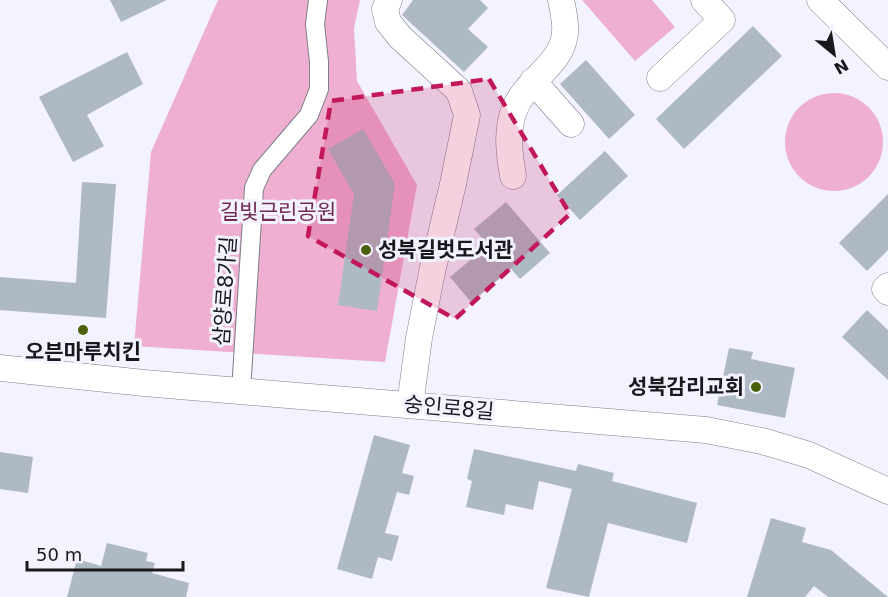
<svg xmlns="http://www.w3.org/2000/svg" width="888" height="597" font-family="'DejaVu Sans','Noto Sans KR',sans-serif">
<style>
.green{fill:#efafd1}
.building{fill:#aeb9c4}
.lines{fill:none;stroke-linecap:round;stroke-linejoin:round}
.pedestrian-casing{stroke:#7d7e8b;stroke-width:20}
.minor-casing{stroke:#7d7e8b;stroke-width:27}
.pedestrian{stroke:#fff;stroke-width:18}
.minor{stroke:#fff;stroke-width:26}
.marked{fill:#c2185b;fill-opacity:0.2;stroke:#c2185b;stroke-width:4.5;stroke-dasharray:12 8;stroke-linejoin:round}
.poi-dot{fill:#4a600b;stroke:#f2f3ff;stroke-width:2}
.labels{text-anchor:middle;dominant-baseline:central;stroke-width:6;stroke-linejoin:round;paint-order:stroke}
.park-label{font-size:21px;fill:#732956;stroke:#f2f3ff}
.poi-label{font-size:21px;font-weight:bold;fill:#18181d;stroke:#f2f3ff;text-anchor:start}
.street-label{font-size:21px;fill:#18181d;stroke:#f2f3ff}
</style>
<rect width="100%" height="100%" fill="#f2f3ff"/>
<!-- green -->
<path class="green" d="M 218,0 L 360,0 L 354,28 L 357,81 L 417,185 L 385,362 L 134,346 L 151,152 Z
M 582,0 L 652,0 L 675,27 L 635,61 Z
M785 142a49 49 0 1 1 98 0a49 49 0 1 1-98 0Z"/>
<!-- building -->
<path class="building" d="M 110,0 L 167,0 L 121,22 Z
M 413,0 L 480,0 L 488,8 L 468,29 L 488,47 L 464,72 L 402,15 Z
M 753,26 L 782,56 L 684,149 L 656,119 Z
M 127,52 L 143,84 L 87,115 L 104,146 L 73,162 L 39,97 Z
M 586,60 L 635,115 L 609,139 L 560,84 Z
M 363,129 L 395,184 L 377,311 L 338,305 L 354,194 L 328,149 Z
M 605,151 L 628,176 L 580,220 L 557,195 Z
M 82,182 L 116,184 L 106,318 L 0,310 L 0,277 L 76,283 Z
M 888,194 L 888,250 L 867,271 L 839,243 Z
M 506,202 L 550,253 L 520,279 L 511,269 L 471,302 L 450,277 L 488,245 L 474,229 Z
M 867,310 L 888,330 L 888,380 L 842,337 Z
M 729,348 L 753,352 L 751,359 L 795,368 L 785,418 L 717,405 Z
M 374,435 L 410,445 L 402,473 L 414,476 L 409,495 L 397,492 L 385,533 L 399,536 L 392,561 L 378,557 L 372,579 L 337,569 Z
M 474,449 L 576,471 L 578,464 L 614,473 L 612,481 L 697,503 L 687,543 L 608,523 L 589,597 L 546,588 L 572,489 L 539,481 L 533,510 L 506,504 L 504,515 L 466,507 L 472,481 L 467,479 Z
M 0,452 L 33,457 L 28,493 L 0,489 Z
M 771,518 L 806,528 L 802,542 L 831,550 L 888,597 L 828,597 L 814,586 L 805,597 L 747,597 Z
M 107,543 L 148,553 L 146,561 L 155,563 L 152,573 L 189,583 L 186,597 L 67,597 L 77,559 L 101,566 Z"/>
<g class="lines">
<defs>
<path id="pedestrian" d="M 241,391 L 254,188 L 262,170 L 309,115 L 319,89 L 319,62 L 315,24 L 318,0"/>
<path id="minor" d="M 389,0 L 385,9 L 388,22 L 400,37 L 459,91 L 467,115 L 453,184 L 432,272 L 419,338 L 410,405
M 820,0 L 888,67
M 660,78 L 722,20 L 704,0
M 533,81 L 571,124
M 513,176 C 509,153 506,130 515,108 C 526,80 564,63 565,32 C 566,22 563,10 561,0
M 888,286 L 885,289 L 888,292
M 0,368 L 144,383 L 706,430 L 762,441 L 809,455 L 888,491"/>
</defs>
<!-- pedestrian casing -->
<use href="#pedestrian" class="pedestrian-casing"/>
<!-- minor casing -->
<use href="#minor" class="minor-casing"/>
<!-- pedestrian -->
<use href="#pedestrian" class="pedestrian"/>
<!-- minor -->
<use href="#minor" class="minor"/>
</g>
<!-- marked area -->
<path class="marked" d="M 489,79 L 570,214 L 455,319 L 308,236 L 331,101 Z"/>
<!-- markers -->
<g class="poi-dot">
<circle cx="366" cy="250" r="6"/>
<circle cx="83" cy="330" r="6"/>
<circle cx="756" cy="387" r="6"/>
</g>
<g class="labels">
<!-- park labels -->
<g class="park-label">
<text x="278" y="212">길빛근린공원</text>
</g>
<!-- poi labels -->
<g class="poi-label">
<text x="378" y="250">성북길벗도서관</text>
<text x="83" y="352" text-anchor="middle">오븐마루치킨</text>
<text x="744" y="387" text-anchor="end">성북감리교회</text>
</g>
<!-- street labels -->
<g class="street-label">
<text transform="translate(225 291) rotate(-86)">삼양로8가길</text>
<text transform="translate(449 408) rotate(5)">숭인로8길</text>
</g>
</g>
<!-- north arrow -->
<g transform="translate(834 54) rotate(150)" stroke="#f2f3ff" stroke-width="4.5" paint-order="stroke">
<path d="M0-4.5L10 22L0 15L-10 22Z" fill="#18181d"/>
<text y="-9" font-size="16" font-weight="bold" text-anchor="middle" fill="#18181d">N</text>
</g>
<!-- scale -->
<path d="M27 561v9h156v-9" fill="none" stroke="#18181d" stroke-width="3"/>
<text x="36" y="561" font-size="18" fill="#18181d" stroke="#f2f3ff" stroke-width="4.5" paint-order="stroke">50 m</text>
</svg>
